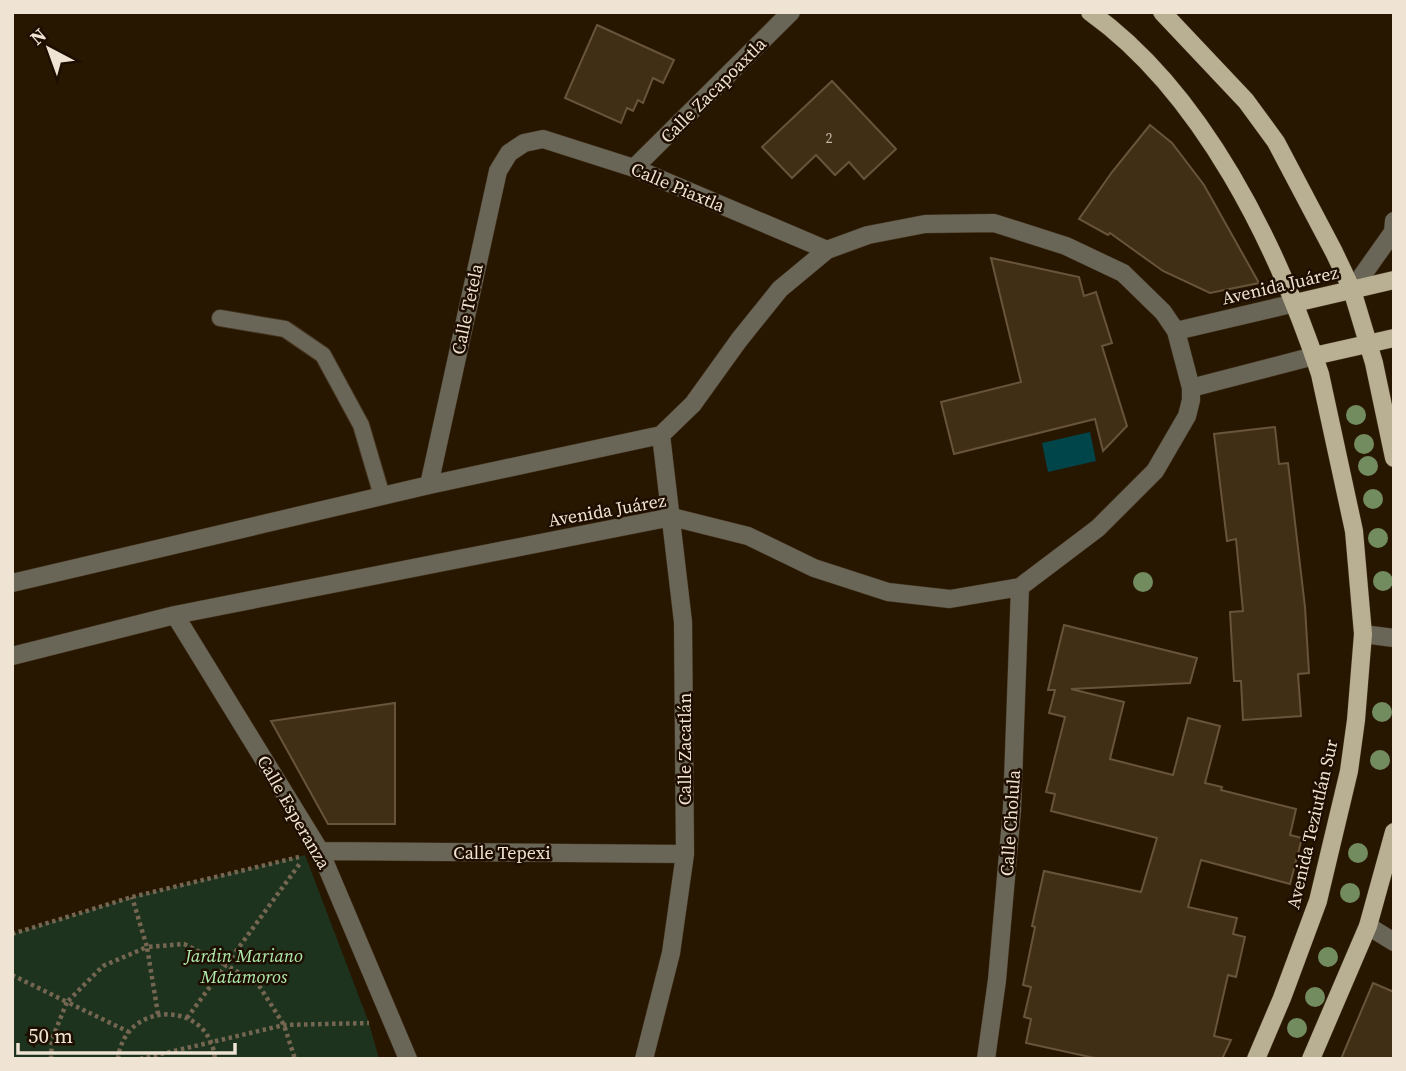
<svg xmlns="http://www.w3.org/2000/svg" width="1406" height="1071" font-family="'Source Serif 4',serif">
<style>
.green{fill:#1d331d}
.water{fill:#004549}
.building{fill:#412f15;stroke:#68543a;stroke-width:2}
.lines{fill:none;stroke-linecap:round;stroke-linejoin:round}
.service-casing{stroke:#44341e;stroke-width:18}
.minor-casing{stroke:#44341e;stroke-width:19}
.primary-casing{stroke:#44341e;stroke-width:19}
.path{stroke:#756652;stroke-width:4.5;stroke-dasharray:3.5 3.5;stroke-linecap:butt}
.service{stroke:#696557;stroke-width:16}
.minor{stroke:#696557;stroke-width:18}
.primary{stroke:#b9b093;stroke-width:18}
.tree{fill:#728c5f}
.labels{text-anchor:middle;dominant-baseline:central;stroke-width:5;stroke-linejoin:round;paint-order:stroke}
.number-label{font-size:14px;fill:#c4b6a4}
.street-label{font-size:18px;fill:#efe3d4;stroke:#1e0e00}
.park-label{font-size:18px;font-style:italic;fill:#aeecad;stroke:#1e0e00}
</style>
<rect width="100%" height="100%" fill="#281700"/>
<!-- green -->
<path class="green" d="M 305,855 L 369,1023 L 379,1059 L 12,1059 L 12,934 L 132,897 Z"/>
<!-- water -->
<path class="water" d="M 1090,432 L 1096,461 L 1048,472 L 1042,443 Z"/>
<!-- building -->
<path class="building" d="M 597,25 L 674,60 L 663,83 L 653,78 L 643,103 L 638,100 L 633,111 L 627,108 L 621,123 L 565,98 Z
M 832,81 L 896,149 L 864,179 L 849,162 L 835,175 L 816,155 L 792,178 L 762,147 Z
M 1150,125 L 1172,143 L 1204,185 L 1259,283 L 1210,293 L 1163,271 L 1110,233 L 1108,235 L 1079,219 L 1112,172 Z
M 991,258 L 1079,277 L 1084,296 L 1096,292 L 1112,343 L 1102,346 L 1127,426 L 1103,451 L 1095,419 L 954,454 L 941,402 L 1021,382 Z
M 1275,427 L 1279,464 L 1288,463 L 1305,607 L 1309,673 L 1298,674 L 1301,716 L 1243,720 L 1241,681 L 1234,681 L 1230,612 L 1243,611 L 1236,539 L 1227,541 L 1214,434 Z
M 1064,625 L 1197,658 L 1190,683 L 1071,689 L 1124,702 L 1110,759 L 1173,775 L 1188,718 L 1220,726 L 1205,783 L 1222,787 L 1221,790 L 1296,809 L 1290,835 L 1302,838 L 1290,884 L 1201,860 L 1188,907 L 1237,918 L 1233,934 L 1245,937 L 1236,977 L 1228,975 L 1214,1036 L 1231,1040 L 1222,1059 L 1099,1059 L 1026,1043 L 1031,1019 L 1024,1017 L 1031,987 L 1023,985 L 1035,927 L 1032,926 L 1044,871 L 1141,892 L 1157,838 L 1051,811 L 1055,794 L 1046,792 L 1065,717 L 1049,713 L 1055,690 L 1048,690 Z
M 395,703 L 395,824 L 328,824 L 271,721 Z
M 1373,983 L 1394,992 L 1394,1059 L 1341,1059 Z"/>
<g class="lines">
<defs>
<path id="service" d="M 220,318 L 285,329 L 323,355 L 361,425 L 382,496"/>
<path id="minor" d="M 634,168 L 791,12
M 1352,290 L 1393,232 L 1394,221
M 1176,331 L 1295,303
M 1191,388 L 1314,356
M 429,485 L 498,171 L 509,153 L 524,143 L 543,139 L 634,168 L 827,250
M 12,583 L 429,485 L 661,435 L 693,404 L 739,340 L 780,289 L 827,250 L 868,235 L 925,224 L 994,223 L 1066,246 L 1123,273 L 1163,312 L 1176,331 L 1191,388 L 1191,400 L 1187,416 L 1155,471 L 1098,528 L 1020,587 L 950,599 L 888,592 L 814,568 L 748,536 L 672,517 L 175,615 L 12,656
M 175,615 L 320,851 L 408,1059
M 1363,634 L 1394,638
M 320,851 L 685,854
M 1368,926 L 1394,942
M 644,1059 L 671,953 L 685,854 L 683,622 L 661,435
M 986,1059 L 997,980 L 1012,809 L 1020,587"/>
<path id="primary" d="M 1090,12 C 1203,93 1277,245 1320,374 L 1354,531 L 1363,634 L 1356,720 L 1349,771 L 1318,901 L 1282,998 L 1256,1059
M 1162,12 L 1246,101 L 1276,142 L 1334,252 L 1352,290 L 1374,363 L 1394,458
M 1295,303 L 1394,280
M 1314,356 L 1394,338
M 1311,1059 L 1368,926 L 1394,832"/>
</defs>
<!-- service casing -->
<use href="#service" class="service-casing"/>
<!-- minor casing -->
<use href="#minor" class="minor-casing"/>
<!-- primary casing -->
<use href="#primary" class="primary-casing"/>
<!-- path -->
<path class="path" d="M 12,934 L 132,897 L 299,857
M 12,975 L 67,1002 L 103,966 L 147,947 L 132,897
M 158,1014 L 147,947 L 184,944 L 226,965 L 301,862
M 187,1018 L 226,965 L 258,984 L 284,1025 L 295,1059
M 51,1059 L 52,1039 L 67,1002 L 129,1032
M 118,1059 C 124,1000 210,999 215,1059
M 140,1059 L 284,1025 L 369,1023"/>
<!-- service -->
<use href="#service" class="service"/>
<!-- minor -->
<use href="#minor" class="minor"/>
<!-- primary -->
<use href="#primary" class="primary"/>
</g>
<!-- trees -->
<g class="tree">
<circle cx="1356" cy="415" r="10"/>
<circle cx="1364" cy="444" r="10"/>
<circle cx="1368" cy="466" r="10"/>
<circle cx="1373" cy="499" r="10"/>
<circle cx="1378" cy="538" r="10"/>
<circle cx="1383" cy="581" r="10"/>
<circle cx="1143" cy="582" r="10"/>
<circle cx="1382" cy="712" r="10"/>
<circle cx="1380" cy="760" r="10"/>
<circle cx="1358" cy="853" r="10"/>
<circle cx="1350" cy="893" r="10"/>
<circle cx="1328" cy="957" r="10"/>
<circle cx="1315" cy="997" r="10"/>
<circle cx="1297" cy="1028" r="10"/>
</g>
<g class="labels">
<!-- number labels -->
<g class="number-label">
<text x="829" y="138">2</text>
</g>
<!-- street labels -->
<g class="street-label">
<text transform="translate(713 90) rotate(-45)">Calle Zacapoaxtla</text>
<text transform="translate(678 187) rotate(23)">Calle Piaxtla</text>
<text transform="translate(1280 285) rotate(-13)">Avenida Juárez</text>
<text transform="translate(467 309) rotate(-78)">Calle Tetela</text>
<text transform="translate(607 510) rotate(-10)">Avenida Juárez</text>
<text transform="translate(684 749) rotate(-90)">Calle Zacatlán</text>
<text transform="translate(294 812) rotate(60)">Calle Esperanza</text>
<text transform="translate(1010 823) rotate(-86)">Calle Cholula</text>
<text transform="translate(1312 824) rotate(-77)">Avenida Teziutlán Sur</text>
<text x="502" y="852">Calle Tepexi</text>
</g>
<!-- park labels -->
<g class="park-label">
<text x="244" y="955">Jardin Mariano<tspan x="244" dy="21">Matamoros</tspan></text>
</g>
</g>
<!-- border -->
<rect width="1406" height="1071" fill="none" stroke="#efe3d4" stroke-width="28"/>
<!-- north arrow -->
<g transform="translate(49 49) rotate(319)" stroke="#1e0e00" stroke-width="5" paint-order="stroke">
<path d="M0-5L12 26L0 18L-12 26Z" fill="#efe3d4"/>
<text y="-10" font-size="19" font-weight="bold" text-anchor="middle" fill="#efe3d4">N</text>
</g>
<!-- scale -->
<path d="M18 1043v10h217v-10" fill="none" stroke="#efe3d4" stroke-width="3.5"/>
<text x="28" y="1043" font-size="21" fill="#efe3d4" stroke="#1e0e00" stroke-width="5" paint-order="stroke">50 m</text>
</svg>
